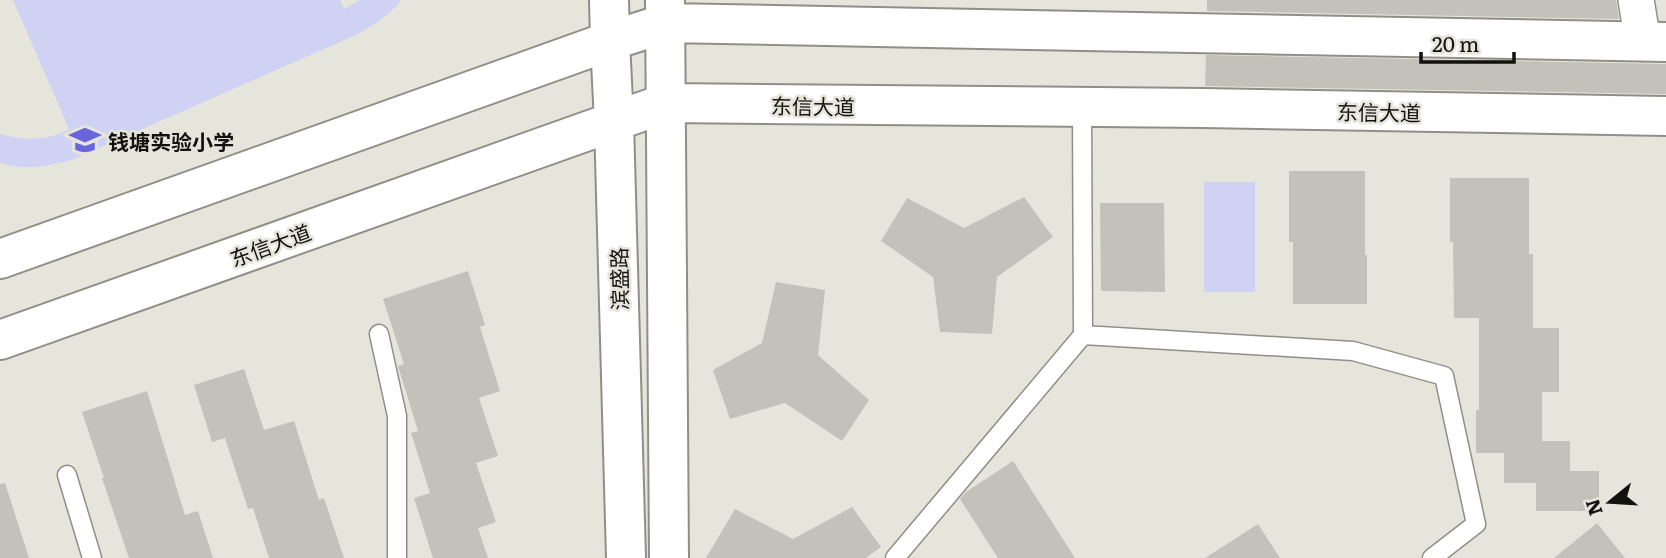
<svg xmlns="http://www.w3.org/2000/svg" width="1666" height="558" font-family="Literata,'Noto Sans SC',serif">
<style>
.green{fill:#cfd2f3}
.building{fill:#c3c2ba}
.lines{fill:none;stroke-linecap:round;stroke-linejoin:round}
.lane-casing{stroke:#908f87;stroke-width:21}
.street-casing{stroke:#908f87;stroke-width:38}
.secondary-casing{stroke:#908f87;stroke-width:42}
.lane{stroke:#fff;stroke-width:18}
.street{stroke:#fff;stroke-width:35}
.secondary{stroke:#fff;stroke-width:38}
.labels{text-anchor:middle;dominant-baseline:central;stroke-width:5;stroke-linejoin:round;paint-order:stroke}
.street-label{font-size:21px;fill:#11110e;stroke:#e6e5dc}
.poi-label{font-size:21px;font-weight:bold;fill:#11110e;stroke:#e6e5dc;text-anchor:start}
</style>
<rect width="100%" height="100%" fill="#e6e5dc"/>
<!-- green -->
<path class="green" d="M 13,0 L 340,0 L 344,9 L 360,0 L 401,0 C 390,15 374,25 358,34 L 74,159 C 50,166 25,171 0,163 L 0,134 C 23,141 48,141 69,129 Z
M 1204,182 L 1255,182 L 1255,292 L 1204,292 Z"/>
<!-- building -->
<path class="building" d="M 1207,0 L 1616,0 L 1619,19 L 1207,11 Z
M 1206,55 L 1666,64 L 1666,94 L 1205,86 Z
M 1289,171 L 1365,171 L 1365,255 L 1367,255 L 1367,304 L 1293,304 L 1293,242 L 1289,242 Z
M 1450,178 L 1529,178 L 1529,254 L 1533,254 L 1533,328 L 1559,328 L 1559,392 L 1542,392 L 1542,441 L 1570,441 L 1570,471 L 1599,471 L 1599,511 L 1536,511 L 1536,483 L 1504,483 L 1504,453 L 1476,453 L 1476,410 L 1479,410 L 1479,318 L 1454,318 L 1453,242 L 1450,242 Z
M 1024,197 L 1053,237 L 997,277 L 992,334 L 940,332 L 933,277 L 881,241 L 907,198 L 964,228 Z
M 1100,203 L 1164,203 L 1165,292 L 1101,291 Z
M 468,271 L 485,325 L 480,327 L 500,391 L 479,398 L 498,456 L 476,463 L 496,522 L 478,528 L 488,558 L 433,558 L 414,498 L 430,493 L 411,433 L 418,431 L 398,366 L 404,364 L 383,299 Z
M 776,282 L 825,290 L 818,355 L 869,400 L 842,441 L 785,403 L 730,419 L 713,370 L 762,343 Z
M 244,369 L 264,430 L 294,421 L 319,500 L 324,498 L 344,558 L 269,558 L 253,508 L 248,509 L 225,438 L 212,442 L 194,385 Z
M 147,391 L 185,515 L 198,511 L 213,558 L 129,558 L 102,478 L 104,478 L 82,412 Z
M 1013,461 L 1075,558 L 998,558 L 960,499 L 966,492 Z
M 5,483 L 29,558 L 0,558 L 0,484 Z
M 852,507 L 881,547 L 866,558 L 706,558 L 735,509 L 793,539 Z
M 1597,523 L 1625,558 L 1554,558 Z
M 1258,524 L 1280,558 L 1205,558 Z"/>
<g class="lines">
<defs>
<path id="lane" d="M 1082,107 L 1083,335
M 379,334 L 397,416 L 397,558
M 67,475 L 92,558
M 895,558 L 1083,335 L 1353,351 L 1444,376 L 1476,524 L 1432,558"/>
<path id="street" d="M 1636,0 L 1643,42"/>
<path id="secondary" d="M 609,0 L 610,41 L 614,122 L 626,558
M 665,0 L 669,558
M 0,259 L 610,41 L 666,23 L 1666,42
M 0,340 L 666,103 L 1204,108 L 1666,116"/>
</defs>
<!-- lane casing -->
<use href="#lane" class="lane-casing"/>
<!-- street casing -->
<use href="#street" class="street-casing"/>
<!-- secondary casing -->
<use href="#secondary" class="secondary-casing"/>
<!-- lane -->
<use href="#lane" class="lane"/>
<!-- street -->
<use href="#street" class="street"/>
<!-- secondary -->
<use href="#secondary" class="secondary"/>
</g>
<!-- icons -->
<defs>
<symbol id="school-bare" viewBox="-9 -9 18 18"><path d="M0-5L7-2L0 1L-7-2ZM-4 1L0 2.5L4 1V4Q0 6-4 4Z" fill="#6a64de" stroke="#e6e5dc" stroke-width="2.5" paint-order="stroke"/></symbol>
</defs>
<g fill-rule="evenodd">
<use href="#school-bare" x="63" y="118" width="44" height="44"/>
</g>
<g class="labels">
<!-- street labels -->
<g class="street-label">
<text transform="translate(813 105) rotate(1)">东信大道</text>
<text transform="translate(1379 111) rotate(1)">东信大道</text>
<text transform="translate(270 244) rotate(-20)">东信大道</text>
<text transform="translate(618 279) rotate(-91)">滨盛路</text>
</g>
<!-- poi labels -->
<g class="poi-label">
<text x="108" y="140">钱塘实验小学</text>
</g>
</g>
<!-- north arrow -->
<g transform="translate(1610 502) rotate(252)" stroke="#e6e5dc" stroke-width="5" paint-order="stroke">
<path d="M0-5L12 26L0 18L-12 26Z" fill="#11110e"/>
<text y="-10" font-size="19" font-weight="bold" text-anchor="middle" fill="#11110e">N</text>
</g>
<!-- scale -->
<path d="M1421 52v10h93v-10" fill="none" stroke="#11110e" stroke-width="3.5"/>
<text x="1432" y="52" font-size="21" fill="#11110e" stroke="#e6e5dc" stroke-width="5" paint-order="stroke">20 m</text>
</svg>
